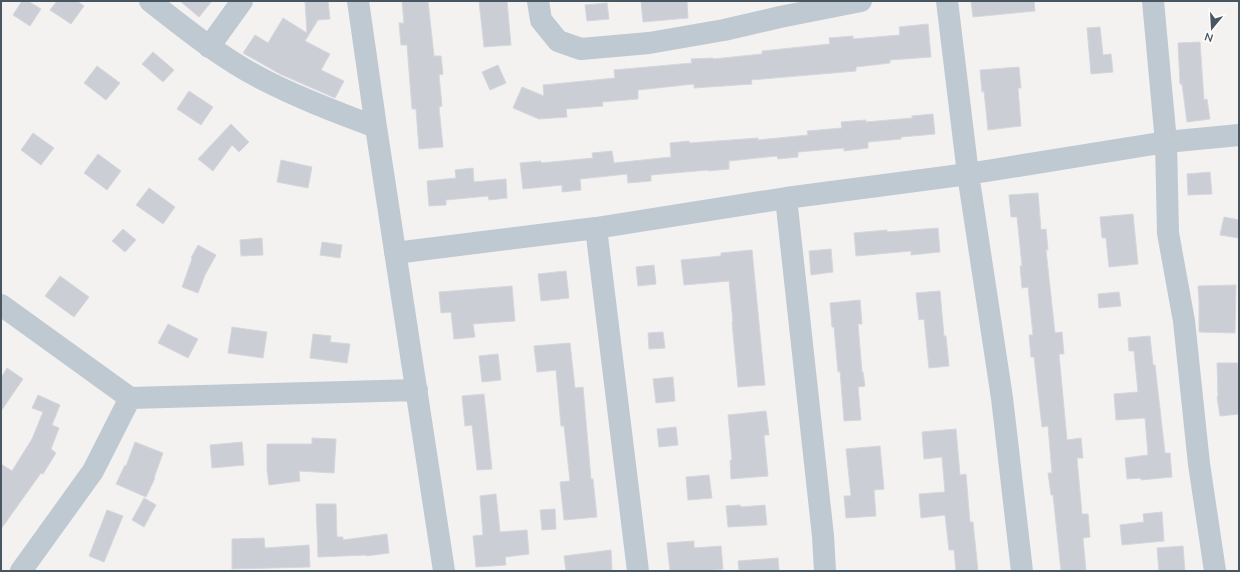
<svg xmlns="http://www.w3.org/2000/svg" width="1240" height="572" font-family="Mulish,sans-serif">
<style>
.building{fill:#cbced4;stroke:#d5d7dd}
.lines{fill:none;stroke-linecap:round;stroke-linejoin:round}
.minor{stroke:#bec9d2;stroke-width:22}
</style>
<rect width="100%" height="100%" fill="#f4f1f1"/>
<!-- building -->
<path class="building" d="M 22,1 L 28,1 L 41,9 L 30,26 L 13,15 Z
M 57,1 L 77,1 L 84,6 L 71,24 L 50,10 Z
M 180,1 L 212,1 L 199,17 Z
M 305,1 L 328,1 L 330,19 L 318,20 L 305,41 L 330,54 L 321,70 L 344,81 L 335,98 L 280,74 L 243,53 L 255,35 L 268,43 L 283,18 L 307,33 Z
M 402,1 L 428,1 L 434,56 L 441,56 L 443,74 L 439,75 L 442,106 L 439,107 L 443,147 L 419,149 L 416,109 L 412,109 L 407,45 L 401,45 L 399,23 L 404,23 Z
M 479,1 L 507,1 L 511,45 L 484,47 Z
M 641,1 L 687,1 L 688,18 L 643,22 Z
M 971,1 L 1034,1 L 1035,11 L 973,17 Z
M 607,3 L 609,19 L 587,21 L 585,5 Z
M 928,24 L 931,57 L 890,60 L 890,63 L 856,67 L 856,71 L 751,80 L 752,84 L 694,88 L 694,84 L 638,90 L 638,99 L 602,102 L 603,106 L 566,109 L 567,117 L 539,119 L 513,108 L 522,87 L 544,96 L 543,85 L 615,78 L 614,70 L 692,63 L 691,59 L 713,58 L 713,59 L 762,54 L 762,51 L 830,44 L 829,38 L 853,36 L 853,39 L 900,35 L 899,27 Z
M 1100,27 L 1103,55 L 1111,54 L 1113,72 L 1091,74 L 1087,28 Z
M 1200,42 L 1204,100 L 1207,99 L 1210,119 L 1187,122 L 1182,84 L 1180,84 L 1178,43 Z
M 153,52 L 174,70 L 163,82 L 142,64 Z
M 498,65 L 506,83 L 490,90 L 482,72 Z
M 97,66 L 120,83 L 106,100 L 84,83 Z
M 1019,67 L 1021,88 L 1018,88 L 1021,126 L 988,130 L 984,91 L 982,92 L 980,70 Z
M 189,91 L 213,107 L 201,125 L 177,109 Z
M 933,114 L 935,134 L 901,137 L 901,139 L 868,142 L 868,148 L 844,151 L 844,148 L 798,152 L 798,157 L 778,159 L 777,156 L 729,161 L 729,169 L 708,171 L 708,170 L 651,175 L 651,181 L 628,183 L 627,174 L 580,179 L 581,190 L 562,192 L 562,185 L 523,189 L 520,163 L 541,161 L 541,163 L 593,158 L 592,153 L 612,151 L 614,163 L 671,157 L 670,143 L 689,141 L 689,143 L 758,138 L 758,140 L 808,135 L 807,131 L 842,128 L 841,122 L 866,120 L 866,122 L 912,118 L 912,116 Z
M 231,124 L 249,142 L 239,152 L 232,145 L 213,171 L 198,159 Z
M 33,133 L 54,148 L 41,165 L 21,150 Z
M 98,154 L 121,171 L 107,190 L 84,173 Z
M 281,160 L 312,167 L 308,188 L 277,182 Z
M 473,168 L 474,182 L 506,179 L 507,198 L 489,200 L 488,196 L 446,200 L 446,205 L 429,206 L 427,181 L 456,178 L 455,170 Z
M 1210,172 L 1212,194 L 1188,195 L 1187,174 Z
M 149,188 L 175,207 L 163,224 L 136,205 Z
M 1038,193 L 1041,230 L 1046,229 L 1048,250 L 1046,250 L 1055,333 L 1062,332 L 1064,354 L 1059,354 L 1067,440 L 1081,438 L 1083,458 L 1077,458 L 1082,514 L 1088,514 L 1090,537 L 1083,538 L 1086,571 L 1061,571 L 1053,495 L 1051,495 L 1048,473 L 1052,473 L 1048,426 L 1042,427 L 1034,357 L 1031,357 L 1029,335 L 1033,335 L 1028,287 L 1022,288 L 1020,266 L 1022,266 L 1017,217 L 1011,217 L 1009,195 Z
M 1133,214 L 1138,264 L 1109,267 L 1106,238 L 1102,238 L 1100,217 Z
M 1224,217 L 1239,220 L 1239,238 L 1220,235 Z
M 938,228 L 940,252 L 911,255 L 911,251 L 856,256 L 854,233 L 887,230 L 887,232 Z
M 123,229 L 136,240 L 125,252 L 112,241 Z
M 262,238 L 263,255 L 241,256 L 240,240 Z
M 322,242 L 342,245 L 340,258 L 320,255 Z
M 198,245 L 216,255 L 205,275 L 198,293 L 182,287 L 192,259 L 191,258 Z
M 831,249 L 833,272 L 811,275 L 809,251 Z
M 752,250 L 765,385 L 738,387 L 732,322 L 733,322 L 729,281 L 684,285 L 681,260 L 721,256 L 721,253 Z
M 654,265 L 656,284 L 638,286 L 636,267 Z
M 566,271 L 569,298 L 541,301 L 538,274 Z
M 60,276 L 89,297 L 74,317 L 45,296 Z
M 1236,285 L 1235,333 L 1199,332 L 1199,301 L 1198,286 Z
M 512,286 L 515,321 L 473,324 L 475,337 L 454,339 L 451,312 L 441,313 L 439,292 Z
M 940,291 L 944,336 L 946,336 L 949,366 L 929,368 L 924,319 L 919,320 L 916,293 Z
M 1119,292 L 1121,306 L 1099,308 L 1098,294 Z
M 860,300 L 862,324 L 858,324 L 862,372 L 863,372 L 865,386 L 858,387 L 861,420 L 844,421 L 840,371 L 838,372 L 834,327 L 832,327 L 830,303 Z
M 168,324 L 198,339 L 188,358 L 158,343 Z
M 232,327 L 267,332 L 263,358 L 228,353 Z
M 663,332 L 665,348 L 649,349 L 648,333 Z
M 313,334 L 331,336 L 330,342 L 350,344 L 347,363 L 310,358 Z
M 1150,336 L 1153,365 L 1155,365 L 1165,453 L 1170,453 L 1172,477 L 1141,480 L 1141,478 L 1127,479 L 1125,458 L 1148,455 L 1145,418 L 1116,420 L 1114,394 L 1138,392 L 1134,351 L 1129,351 L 1128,338 Z
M 570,343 L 575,388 L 583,387 L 591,479 L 593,479 L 597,517 L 564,520 L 560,482 L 570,481 L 564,426 L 561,426 L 556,370 L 537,372 L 534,346 Z
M 498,354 L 501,380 L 482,382 L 479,356 Z
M 1217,363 L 1238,363 L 1239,414 L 1220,416 L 1217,397 L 1218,396 Z
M 7,368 L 23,379 L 1,411 L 1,378 Z
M 673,377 L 675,401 L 656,403 L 653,379 Z
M 484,394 L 492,469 L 477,470 L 472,425 L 465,426 L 462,396 Z
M 38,395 L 60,405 L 52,425 L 59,428 L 51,449 L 56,453 L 43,474 L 41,473 L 1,529 L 1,464 L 12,471 L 32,439 L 43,412 L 32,408 Z
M 766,411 L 769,435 L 764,435 L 768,476 L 731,479 L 730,460 L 732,460 L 728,415 Z
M 676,427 L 678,445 L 659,447 L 657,429 Z
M 956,429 L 960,475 L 966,474 L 970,522 L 973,522 L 978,571 L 956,571 L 954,550 L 949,550 L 945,515 L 921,518 L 919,494 L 945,492 L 942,457 L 924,459 L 922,432 Z
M 312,438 L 336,439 L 334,473 L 299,471 L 300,481 L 269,485 L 267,470 L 267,444 L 312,444 Z
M 135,442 L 163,453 L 154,478 L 155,478 L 146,497 L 116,484 L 125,465 L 126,466 Z
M 242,442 L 244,465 L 212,468 L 210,445 Z
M 880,446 L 884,489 L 874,490 L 876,516 L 846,518 L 844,496 L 851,496 L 846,449 Z
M 709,475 L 712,498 L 688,500 L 686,477 Z
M 496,494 L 500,532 L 527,530 L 529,554 L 505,557 L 506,565 L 476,567 L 473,536 L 483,535 L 480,496 Z
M 144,498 L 156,505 L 144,527 L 132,520 Z
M 316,504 L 336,504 L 337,537 L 343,537 L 343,540 L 387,534 L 389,553 L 366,556 L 366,555 L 318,557 Z
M 740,505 L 741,507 L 765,505 L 767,525 L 728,527 L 726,506 Z
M 555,509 L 556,529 L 542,530 L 540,510 Z
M 107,510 L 123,516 L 104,562 L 89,556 Z
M 1162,512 L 1164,541 L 1122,545 L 1120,525 L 1144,522 L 1143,514 Z
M 264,538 L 265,548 L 309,545 L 310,567 L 232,569 L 232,539 Z
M 694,541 L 694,548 L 721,546 L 723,569 L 707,571 L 670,571 L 667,543 Z
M 1183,546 L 1185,571 L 1159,571 L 1157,548 Z
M 611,550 L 612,571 L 566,571 L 564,556 Z
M 778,558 L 779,571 L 739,571 L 738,561 Z"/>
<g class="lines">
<!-- minor -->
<path class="minor" d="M 150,1 C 187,30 224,60 266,81 C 301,99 339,113 376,127
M 358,1 L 376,127 L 444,571
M 538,1 L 541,20 L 558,41 L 581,49 L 649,43 L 724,30 L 780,17 L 861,1
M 947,1 L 968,174 L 1002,398 L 1022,571
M 1153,1 L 1166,142 L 1168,233 L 1184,321 L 1199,464 L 1215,571
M 209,47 L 242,1
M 786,198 L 823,536 L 825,571
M 596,228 L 638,571
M 395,253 L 596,228 L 786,198 L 968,174 L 1166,142 L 1239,135
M 1,305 L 130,398 L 417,390
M 21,571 L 93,471 L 130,398"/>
</g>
<!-- border -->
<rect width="1240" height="572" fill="none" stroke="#475661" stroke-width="4"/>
<!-- north arrow -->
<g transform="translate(1212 28) rotate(198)" stroke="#ffffff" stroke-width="3" paint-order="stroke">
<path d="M0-3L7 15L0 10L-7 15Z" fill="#475661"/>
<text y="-6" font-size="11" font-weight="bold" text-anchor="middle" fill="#475661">N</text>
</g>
</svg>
